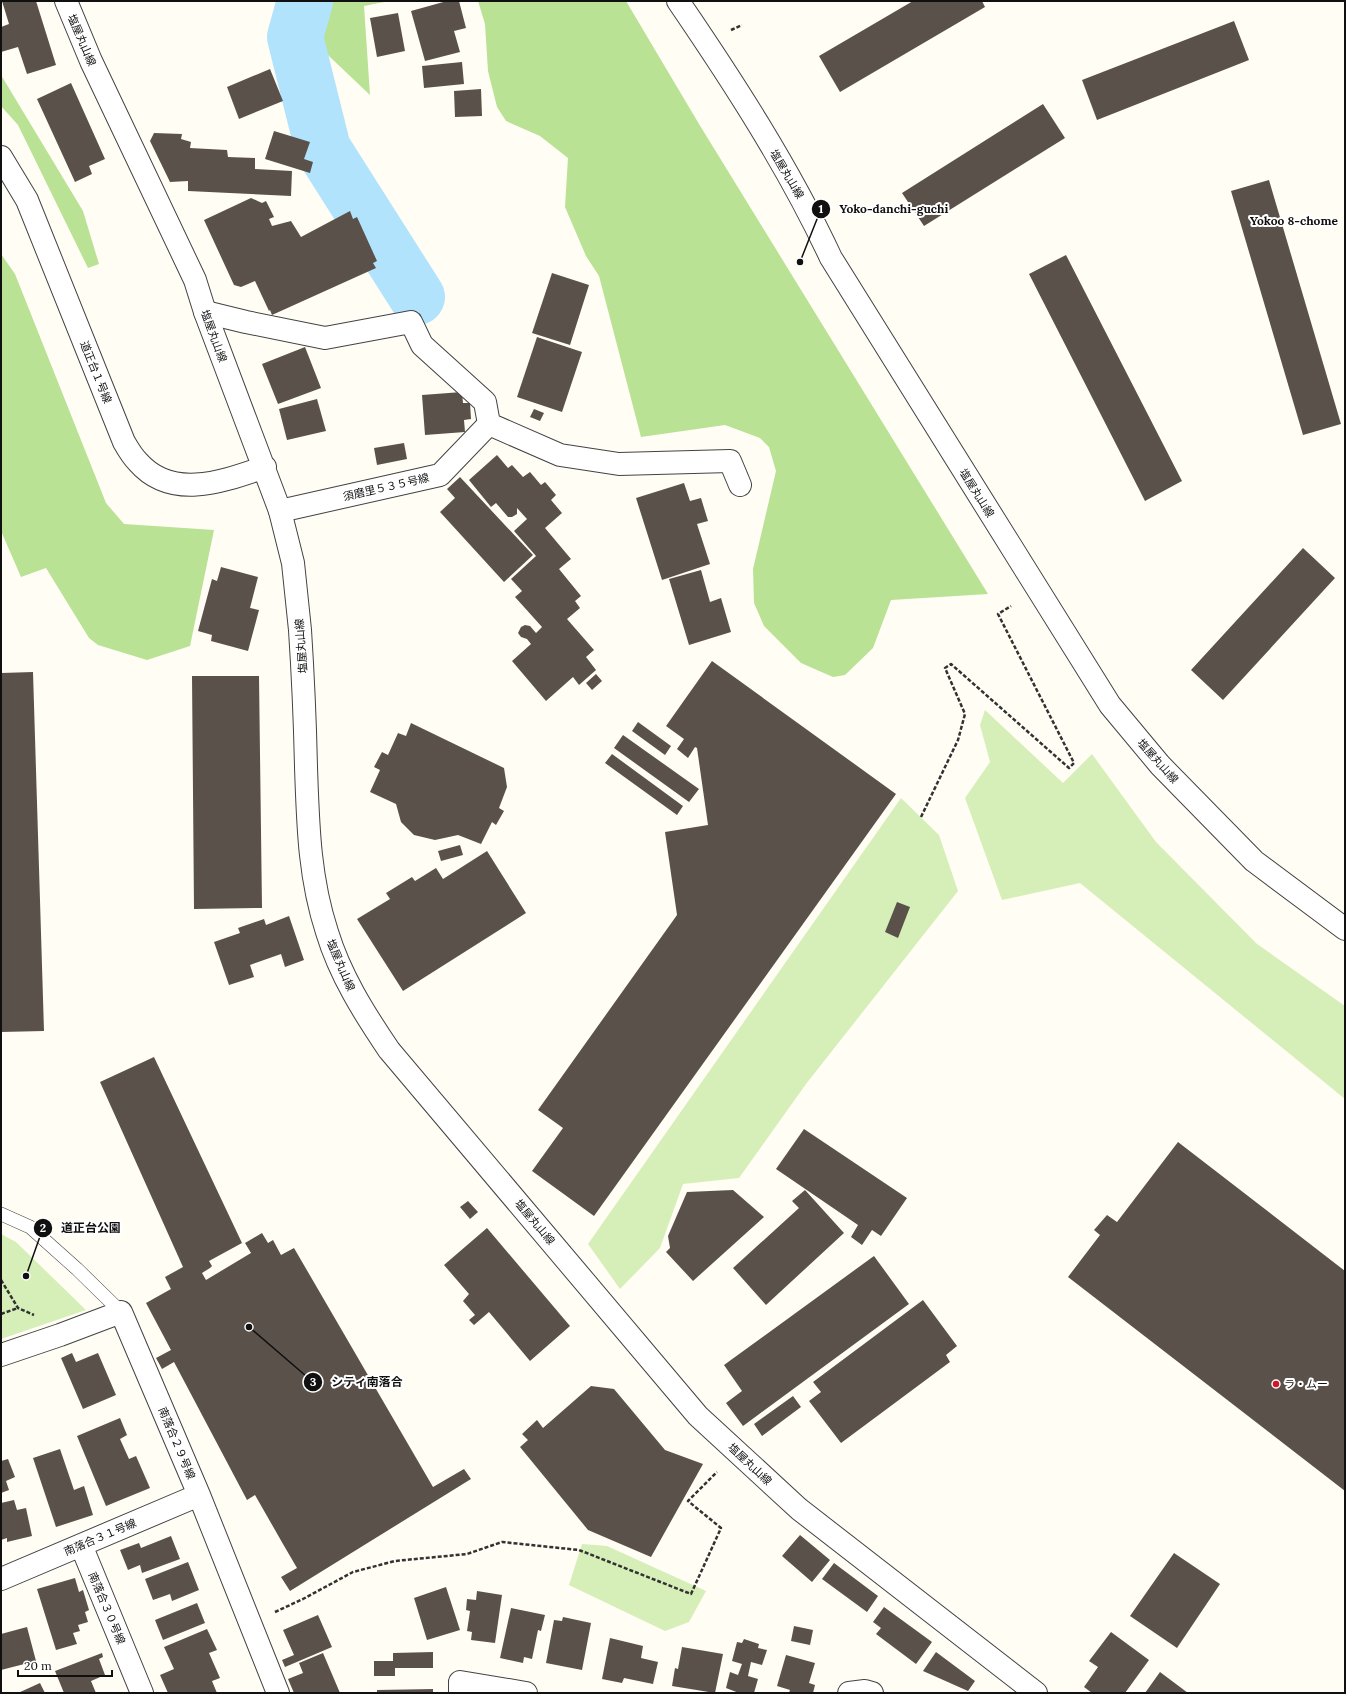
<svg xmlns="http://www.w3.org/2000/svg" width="1346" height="1694" font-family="Lora,'Noto Sans JP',serif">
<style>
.green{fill:#d6efb8}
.forest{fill:#b9e295}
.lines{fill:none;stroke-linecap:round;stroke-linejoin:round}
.river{stroke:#b2e3fd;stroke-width:56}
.building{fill:#5b514b}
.service-casing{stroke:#434343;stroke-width:14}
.minor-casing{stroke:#434343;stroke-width:24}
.tertiary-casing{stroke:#434343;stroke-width:24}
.path{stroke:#323232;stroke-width:2.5;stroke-dasharray:4 2;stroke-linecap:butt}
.service{stroke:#fff;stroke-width:13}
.minor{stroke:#fff;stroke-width:22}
.tertiary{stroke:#fff;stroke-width:22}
.poi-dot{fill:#d21624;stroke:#fff;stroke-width:1.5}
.labels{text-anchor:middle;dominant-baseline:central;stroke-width:4;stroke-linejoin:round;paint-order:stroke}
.street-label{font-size:11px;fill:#101010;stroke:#fff}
.poi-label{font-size:11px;fill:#101010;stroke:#fff;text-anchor:start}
.neighbourhood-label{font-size:12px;font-weight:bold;fill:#101010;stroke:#fff}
.leader{fill:none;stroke:#101010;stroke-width:1.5}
.callout-dot{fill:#101010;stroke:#fff;stroke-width:1.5}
.mark-label{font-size:12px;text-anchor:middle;font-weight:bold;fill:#fff}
.callout-label{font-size:12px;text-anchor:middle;font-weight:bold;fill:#101010;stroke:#fff;stroke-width:4;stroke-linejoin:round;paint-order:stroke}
</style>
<rect width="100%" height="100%" fill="#fffdf4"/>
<!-- green -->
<path class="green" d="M 985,710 L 1063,783 L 1092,754 L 1156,842 L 1257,944 L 1345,1006 L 1345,1099 L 1080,883 L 1002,900 L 965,798 L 990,762 L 980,725 Z
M 901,798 L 939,835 L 958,891 L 806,1084 L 739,1178 L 683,1184 L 660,1248 L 620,1289 L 588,1244 Z
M 1,1234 L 16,1242 L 86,1310 L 1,1339 Z
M 582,1544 L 607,1546 L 706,1591 L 689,1622 L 665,1631 L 569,1585 Z"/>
<!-- forest -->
<path class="forest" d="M 329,1 L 389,1 L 364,6 L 370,95 L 311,39 L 325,22 Z
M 478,1 L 626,1 L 699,124 L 988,594 L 891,600 L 873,648 L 845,675 L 833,677 L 801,663 L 764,626 L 754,603 L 753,569 L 776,471 L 769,447 L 760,438 L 725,425 L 641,437 L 599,276 L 586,256 L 565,207 L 568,158 L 540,136 L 506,121 L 497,107 L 488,71 L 485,24 Z
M 1,75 L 83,211 L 99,264 L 88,268 L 18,125 L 1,106 Z
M 1,254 L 15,274 L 106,503 L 124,524 L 214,530 L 190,646 L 147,660 L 98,645 L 89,638 L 46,568 L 21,577 L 1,531 Z"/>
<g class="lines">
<!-- river -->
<path class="river" d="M 305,1 L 295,37 L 323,149 L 417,297"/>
</g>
<!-- building -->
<path class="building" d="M 2,1 L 36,1 L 56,65 L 27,74 L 18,47 L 1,52 L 1,27 L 9,24 Z
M 447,1 L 459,1 L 466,28 L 454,31 L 460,52 L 425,61 L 411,11 Z
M 913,1 L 982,1 L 985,7 L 840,92 L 819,56 Z
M 398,13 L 405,51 L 377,57 L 370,18 Z
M 1234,21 L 1249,60 L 1097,120 L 1082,80 Z
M 462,62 L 464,84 L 424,88 L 422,66 Z
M 270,69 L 283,101 L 239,119 L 227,87 Z
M 71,83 L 105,159 L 89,166 L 92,174 L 75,182 L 37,99 Z
M 481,89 L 482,116 L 455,117 L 454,91 Z
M 1043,104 L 1065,138 L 924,226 L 902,193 Z
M 274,131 L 310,142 L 304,159 L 313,162 L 310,173 L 265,159 Z
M 154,133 L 182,134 L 181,139 L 191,142 L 190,148 L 227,150 L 228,157 L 255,158 L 255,169 L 292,171 L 291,196 L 188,191 L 188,181 L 170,182 L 150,141 Z
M 1269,180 L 1341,424 L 1303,435 L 1231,191 Z
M 251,198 L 262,203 L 266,201 L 274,217 L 269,219 L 272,226 L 291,221 L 301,237 L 350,211 L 353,219 L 357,217 L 377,261 L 373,263 L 376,268 L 272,315 L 270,310 L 269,311 L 255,281 L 241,287 L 234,285 L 204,220 Z
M 1066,255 L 1182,481 L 1145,501 L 1029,274 Z
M 552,273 L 589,285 L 570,345 L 532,333 Z
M 537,337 L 582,352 L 562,412 L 517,397 Z
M 305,347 L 321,388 L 278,404 L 262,364 Z
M 462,392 L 463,403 L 470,403 L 471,419 L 464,420 L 465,432 L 425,435 L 422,395 Z
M 317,399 L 326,431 L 287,440 L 279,409 Z
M 534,409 L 544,413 L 540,421 L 530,417 Z
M 404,443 L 407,459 L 377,465 L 374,448 Z
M 497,455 L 508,468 L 512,465 L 523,477 L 530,472 L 541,485 L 545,482 L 556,495 L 551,500 L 562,513 L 545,528 L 571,559 L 559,569 L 581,596 L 575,601 L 580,608 L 567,619 L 594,650 L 586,657 L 596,670 L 579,685 L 573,677 L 546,701 L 512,661 L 531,644 L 527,639 L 521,637 L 518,633 L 521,627 L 525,625 L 530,626 L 536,633 L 542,627 L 515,597 L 522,591 L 511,579 L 536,556 L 514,531 L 527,519 L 517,508 L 517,514 L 512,517 L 508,517 L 496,503 L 491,507 L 469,480 Z
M 460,477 L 533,555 L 504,582 L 440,512 L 455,498 L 447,489 Z
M 684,483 L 690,501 L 701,498 L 708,521 L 697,524 L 710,564 L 662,580 L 636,498 Z
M 1303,548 L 1335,578 L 1223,700 L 1191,670 Z
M 221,567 L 258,577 L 250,608 L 259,610 L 248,651 L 211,641 L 212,635 L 198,631 L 212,579 L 217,581 Z
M 701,570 L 710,602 L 721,598 L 731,632 L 689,645 L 669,579 Z
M 712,661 L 896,794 L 594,1216 L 532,1171 L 563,1128 L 538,1110 L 677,915 L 665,832 L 708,825 L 697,748 L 695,747 L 688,758 L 677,749 L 684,739 L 666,726 Z
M 33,672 L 44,1031 L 1,1032 L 1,673 Z
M 596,674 L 602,681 L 592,690 L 586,683 Z
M 192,676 L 259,676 L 262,908 L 194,909 Z
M 638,722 L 671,746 L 665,755 L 632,731 Z
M 411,723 L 504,768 L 507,787 L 499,808 L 504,811 L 496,825 L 492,822 L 481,844 L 458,835 L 435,840 L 414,835 L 401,822 L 396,804 L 370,792 L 380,770 L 374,767 L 382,752 L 388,755 L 398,733 L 406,736 Z
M 623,735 L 699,789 L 689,802 L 614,748 Z
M 612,754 L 683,806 L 677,815 L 605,763 Z
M 460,845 L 463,855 L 441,861 L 438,851 Z
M 487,851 L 526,913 L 403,991 L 357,919 L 390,899 L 386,893 L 412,877 L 415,881 L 436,868 L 443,879 Z
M 897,902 L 910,907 L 898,938 L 885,932 Z
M 289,916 L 304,960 L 285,967 L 281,954 L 250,965 L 254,977 L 229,985 L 214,942 L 240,933 L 238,928 L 264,919 L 266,925 Z
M 154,1057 L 242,1243 L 209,1261 L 212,1266 L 210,1268 L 202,1273 L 206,1280 L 251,1253 L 245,1243 L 262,1233 L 268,1243 L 273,1240 L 281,1255 L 294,1248 L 433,1487 L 464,1469 L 471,1479 L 290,1591 L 281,1577 L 297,1568 L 283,1544 L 255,1495 L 247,1500 L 174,1362 L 162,1369 L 156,1358 L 171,1350 L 146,1303 L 171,1289 L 165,1277 L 183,1267 L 100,1082 Z
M 804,1129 L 907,1198 L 881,1236 L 872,1230 L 862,1245 L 851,1237 L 858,1225 L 776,1169 Z
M 1178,1142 L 1345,1271 L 1345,1491 L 1068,1277 L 1100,1235 L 1094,1230 L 1107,1215 L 1117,1222 Z
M 733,1190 L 764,1217 L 693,1281 L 666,1252 L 670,1248 L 668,1236 L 687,1192 Z
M 805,1190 L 844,1233 L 766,1305 L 733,1268 L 799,1208 L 792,1201 Z
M 468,1201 L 478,1212 L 470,1219 L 460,1207 Z
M 487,1228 L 570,1326 L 530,1361 L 489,1312 L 474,1325 L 469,1320 L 475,1315 L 463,1301 L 469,1294 L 444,1265 Z
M 874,1256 L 909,1304 L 743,1426 L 726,1403 L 742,1391 L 724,1365 Z
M 923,1300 L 957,1346 L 946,1355 L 950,1362 L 841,1443 L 809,1401 L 821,1392 L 813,1382 Z
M 72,1353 L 76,1362 L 98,1353 L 116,1395 L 83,1409 L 61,1358 Z
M 591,1386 L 614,1389 L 665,1450 L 703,1464 L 651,1557 L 588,1530 L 520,1447 L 528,1440 L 522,1434 L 537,1420 L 543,1428 Z
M 793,1396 L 801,1407 L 762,1436 L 754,1424 Z
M 120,1418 L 127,1435 L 120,1439 L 129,1459 L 136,1456 L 150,1488 L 106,1506 L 77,1436 Z
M 60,1449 L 74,1490 L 84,1486 L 93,1515 L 56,1527 L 33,1458 Z
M 8,1459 L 15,1477 L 6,1481 L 9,1490 L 1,1493 L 1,1461 Z
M 14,1500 L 17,1510 L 26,1508 L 32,1536 L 7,1542 L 7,1538 L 1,1540 L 1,1503 Z
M 800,1535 L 830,1560 L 812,1582 L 782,1556 Z
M 171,1536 L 180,1559 L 142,1573 L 140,1565 L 128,1570 L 120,1550 L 139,1543 L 141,1548 Z
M 1174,1553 L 1220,1584 L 1177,1648 L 1130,1616 Z
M 188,1562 L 199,1590 L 172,1601 L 170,1594 L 153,1600 L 145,1579 Z
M 834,1563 L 878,1596 L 867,1612 L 822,1579 Z
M 75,1578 L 79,1592 L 83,1590 L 89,1610 L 85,1612 L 88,1622 L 78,1625 L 80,1631 L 73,1633 L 77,1644 L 56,1650 L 37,1589 Z
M 446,1587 L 460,1630 L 427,1640 L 414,1598 Z
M 477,1591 L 502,1595 L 495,1643 L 471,1640 L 472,1632 L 467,1631 L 470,1611 L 466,1610 L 467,1599 L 476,1600 Z
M 197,1603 L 205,1623 L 163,1640 L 155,1620 Z
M 884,1607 L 932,1642 L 916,1664 L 876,1634 L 881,1628 L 873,1622 Z
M 511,1608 L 545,1615 L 541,1631 L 538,1630 L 532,1659 L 524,1657 L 523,1663 L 500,1658 Z
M 318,1615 L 332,1647 L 285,1667 L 282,1660 L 294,1655 L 283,1630 Z
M 563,1617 L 591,1623 L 582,1670 L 546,1663 L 554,1620 L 562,1621 Z
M 794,1626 L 813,1630 L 810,1645 L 791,1641 Z
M 27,1627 L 36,1661 L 1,1670 L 1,1634 Z
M 207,1629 L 217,1650 L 209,1653 L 220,1678 L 212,1681 L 217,1693 L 168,1693 L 160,1675 L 174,1669 L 164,1647 Z
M 1111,1632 L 1149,1660 L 1125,1693 L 1092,1693 L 1084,1687 L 1098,1667 L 1089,1661 Z
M 610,1638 L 643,1646 L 641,1658 L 658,1662 L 653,1684 L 624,1678 L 622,1683 L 602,1679 Z
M 744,1639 L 759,1644 L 758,1648 L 767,1650 L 762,1665 L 751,1662 L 748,1676 L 758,1679 L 754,1693 L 739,1693 L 726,1688 L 730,1672 L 738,1675 L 742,1664 L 732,1661 L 737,1642 L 742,1643 Z
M 682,1647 L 723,1654 L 715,1693 L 672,1686 L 675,1668 L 678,1669 Z
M 433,1652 L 433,1668 L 395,1668 L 395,1676 L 374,1676 L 374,1661 L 393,1661 L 393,1653 Z
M 936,1652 L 975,1681 L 968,1691 L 923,1671 Z
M 102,1653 L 103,1657 L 99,1659 L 105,1675 L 91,1681 L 96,1693 L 64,1693 L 55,1671 Z
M 323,1653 L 340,1693 L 294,1693 L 288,1679 L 303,1673 L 299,1663 Z
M 786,1655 L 815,1663 L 809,1683 L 815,1685 L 813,1693 L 789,1693 L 790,1690 L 777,1686 Z
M 1160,1672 L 1188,1693 L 1145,1693 Z
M 40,1683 L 45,1693 L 18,1693 Z
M 433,1689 L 433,1693 L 377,1693 L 377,1690 Z"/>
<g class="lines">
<defs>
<path id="service" d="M 1,1214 L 30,1227 L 77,1269 L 121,1312"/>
<path id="minor" d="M 205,312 L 246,322 L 325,338 L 411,322 L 422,345 L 485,402 L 489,424 L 440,475 L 280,511
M 489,424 L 560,455 L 619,464 L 730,461 L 740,485
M 1,1355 L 60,1335 L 121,1312 L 199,1495 L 278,1693
M 81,1545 L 142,1693
M 1,1579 L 199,1495
M 460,1693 L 460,1682 L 526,1693
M 849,1693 L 865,1691 L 872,1693"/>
<path id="tertiary" d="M 66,1 L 91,61 L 195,280 L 205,312 L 280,511 L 293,563 L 300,630 C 303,676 305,721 306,767 C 308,824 309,877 327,932 C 340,975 364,1013 389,1050 L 698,1416 L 799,1509 L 1036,1693
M 678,1 C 734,83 789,168 831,258 L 1110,705 L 1160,765 L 1254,861 L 1345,929
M 1,157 L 27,200 L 124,442 C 128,449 132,456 138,462 C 172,501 224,481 265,467"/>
</defs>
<!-- service casing -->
<use href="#service" class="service-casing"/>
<!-- minor casing -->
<use href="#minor" class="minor-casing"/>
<!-- tertiary casing -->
<use href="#tertiary" class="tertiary-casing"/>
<!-- path -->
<path class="path" d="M 731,30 L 742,25
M 921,817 L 958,740 L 965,714 L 945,668 L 951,664 L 1069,768 L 1074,763 L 998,614 L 1011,606
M 1,1280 L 18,1308 L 34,1315
M 1,1314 L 18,1308
M 275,1612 L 303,1599 L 353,1572 L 395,1561 L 467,1554 L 502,1542 L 579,1550 L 691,1594 L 721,1528 L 688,1501 L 717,1472"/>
<!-- service -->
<use href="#service" class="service"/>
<!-- minor -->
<use href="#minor" class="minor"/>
<!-- tertiary -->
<use href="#tertiary" class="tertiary"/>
</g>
<!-- markers -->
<circle class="poi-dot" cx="1276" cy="1384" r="4"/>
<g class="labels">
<!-- street labels -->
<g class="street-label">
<text transform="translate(82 40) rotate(67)">塩屋丸山線</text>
<text transform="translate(787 174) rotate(59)">塩屋丸山線</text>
<text transform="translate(214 336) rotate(70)">塩屋丸山線</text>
<text transform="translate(96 372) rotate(68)">道正台１号線</text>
<text transform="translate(386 487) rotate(-13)">須磨里５３５号線</text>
<text transform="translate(977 493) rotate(58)">塩屋丸山線</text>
<text transform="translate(301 646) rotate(-94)">塩屋丸山線</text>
<text transform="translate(1158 761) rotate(48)">塩屋丸山線</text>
<text transform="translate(341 965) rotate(67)">塩屋丸山線</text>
<text transform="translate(535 1222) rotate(50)">塩屋丸山線</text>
<text transform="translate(177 1443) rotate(67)">南落合２９号線</text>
<text transform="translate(750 1464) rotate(43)">塩屋丸山線</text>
<text transform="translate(100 1537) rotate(-23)">南落合３１号線</text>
<text transform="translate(107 1608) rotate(67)">南落合３０号線</text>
</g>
<!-- poi labels -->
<g class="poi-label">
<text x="1284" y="1384">ラ・ムー</text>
</g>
<!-- neighbourhood labels -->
<g class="neighbourhood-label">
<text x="1294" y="220">Yokoo 8-chome</text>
</g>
</g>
<!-- callouts -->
<path class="leader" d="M800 262L821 209M26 1276L43 1228M249 1327L313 1382"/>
<g class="callout-dot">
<circle cx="800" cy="262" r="4"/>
<circle cx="26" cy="1276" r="4"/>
<circle cx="249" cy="1327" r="4"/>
<circle cx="821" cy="209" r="10"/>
<circle cx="43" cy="1228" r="10"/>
<circle cx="313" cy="1382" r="10"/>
</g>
<g class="mark-label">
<text x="821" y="213">1</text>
<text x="43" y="1232">2</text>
<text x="313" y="1386">3</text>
</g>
<g class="callout-label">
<text x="894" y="213">Yoko-danchi-guchi</text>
<text x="91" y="1232">道正台公園</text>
<text x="367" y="1386">シティ南落合</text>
</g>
<!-- border -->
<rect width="1346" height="1694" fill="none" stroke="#101010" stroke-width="4"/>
<!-- scale -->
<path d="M18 1670v6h94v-6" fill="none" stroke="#101010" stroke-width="2"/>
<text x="24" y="1670" font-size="12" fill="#101010" stroke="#ffffff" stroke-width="3" paint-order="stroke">20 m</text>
</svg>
